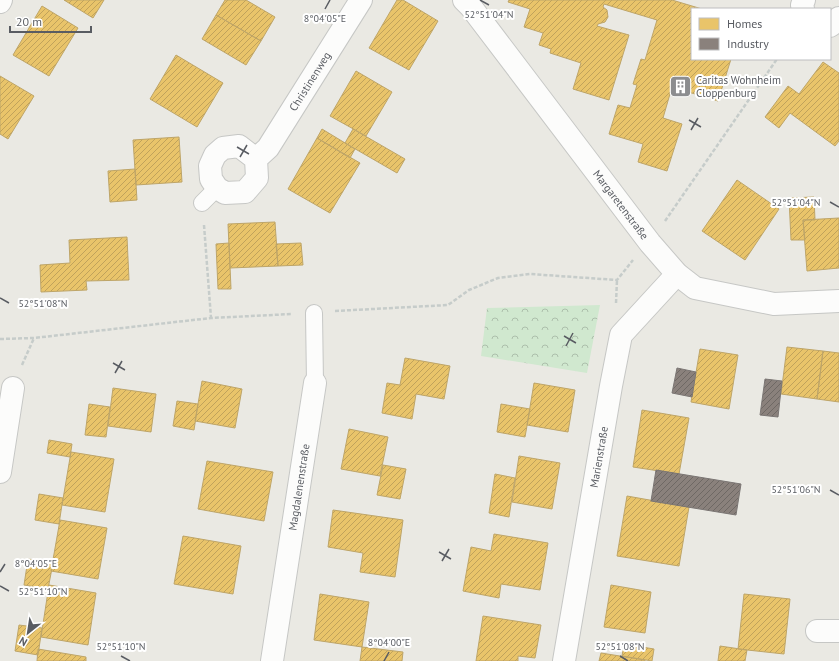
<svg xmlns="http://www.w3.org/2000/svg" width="839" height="661" font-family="'PT Sans',sans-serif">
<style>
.forest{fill:url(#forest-crowns)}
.homes{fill:url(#homes-hatch);stroke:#bea568}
.industry{fill:url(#industry-hatch);stroke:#7b7674}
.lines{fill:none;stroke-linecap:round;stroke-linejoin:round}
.service-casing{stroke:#c6c7c5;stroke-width:18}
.minor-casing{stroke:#c6c7c5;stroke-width:24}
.path{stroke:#c6ccca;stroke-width:2.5;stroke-dasharray:4 2;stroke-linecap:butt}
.service{stroke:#fcfcfb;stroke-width:16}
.minor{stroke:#fcfcfb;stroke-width:22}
.ticks{fill:none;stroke:#595c62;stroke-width:1.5}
.labels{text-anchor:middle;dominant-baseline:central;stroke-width:4;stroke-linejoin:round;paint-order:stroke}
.poi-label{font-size:11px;fill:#595c62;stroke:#fff;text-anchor:start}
.street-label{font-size:11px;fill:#595c62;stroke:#fff}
.ticks-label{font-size:10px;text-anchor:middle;fill:#595c62;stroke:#fff;stroke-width:4;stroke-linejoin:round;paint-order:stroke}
</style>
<defs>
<pattern id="forest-crowns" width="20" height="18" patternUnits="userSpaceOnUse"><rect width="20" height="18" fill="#d0e8cf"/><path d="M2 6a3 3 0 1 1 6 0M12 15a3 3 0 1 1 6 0" fill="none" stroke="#acbfab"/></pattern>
<pattern id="homes-hatch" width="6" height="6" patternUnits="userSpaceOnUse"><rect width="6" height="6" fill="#e9c46a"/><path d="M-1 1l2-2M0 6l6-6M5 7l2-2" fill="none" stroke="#c0a25b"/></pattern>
<pattern id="industry-hatch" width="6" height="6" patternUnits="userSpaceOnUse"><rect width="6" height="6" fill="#8a817c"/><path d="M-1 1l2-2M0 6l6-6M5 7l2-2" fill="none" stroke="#6e6864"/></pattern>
</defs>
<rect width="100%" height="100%" fill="#eae9e3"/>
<!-- forest -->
<path class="forest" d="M 600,305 L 587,373 L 481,356 L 487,308 Z"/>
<!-- homes -->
<path class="homes" d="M 64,0 L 104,0 L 93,18 Z
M 225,0 L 246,0 L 275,17 L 261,41 L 216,15 Z
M 397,0 L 403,0 L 438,21 L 409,70 L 369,48 Z
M 509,0 L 672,0 L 702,9 L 692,9 L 692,59 L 731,59 L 718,101 L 672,87 L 663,118 L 682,124 L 667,171 L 638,162 L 643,144 L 609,134 L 618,105 L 630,108 L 637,85 L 633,84 L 641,59 L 645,60 L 657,20 L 604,4 L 603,7 L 607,10 L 608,17 L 605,22 L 598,24 L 597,26 L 629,35 L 609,100 L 573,89 L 581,63 L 550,53 L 551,49 L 539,45 L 543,33 L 524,27 L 530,9 L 508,2 Z
M 42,6 L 78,28 L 49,76 L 13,55 Z
M 216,15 L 261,41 L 246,65 L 202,39 Z
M 176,55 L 223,83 L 197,127 L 150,99 Z
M 823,62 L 839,73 L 839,141 L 835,146 L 790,113 L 779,128 L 765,117 L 788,86 L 799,94 Z
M 356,71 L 392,92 L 366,136 L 330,116 Z
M 0,76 L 34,96 L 8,139 L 0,134 Z
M 322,129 L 355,149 L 350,158 L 317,138 Z
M 353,129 L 405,159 L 397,173 L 345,143 Z
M 179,137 L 182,182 L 136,185 L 133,140 Z
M 317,138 L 360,163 L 330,213 L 288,189 Z
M 135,169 L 137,200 L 110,202 L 108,171 Z
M 737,180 L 779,209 L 745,260 L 702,231 Z
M 814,197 L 815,220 L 803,220 L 805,240 L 791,240 L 789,198 Z
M 839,218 L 839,268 L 807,271 L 803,220 Z
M 275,222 L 278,266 L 230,268 L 228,224 Z
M 127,237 L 129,280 L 86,281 L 87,290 L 41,292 L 40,265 L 70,263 L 69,240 Z
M 229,243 L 231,289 L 218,289 L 216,244 Z
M 301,243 L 303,265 L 278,266 L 276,244 Z
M 787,347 L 823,351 L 817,399 L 781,394 Z
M 700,349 L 738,355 L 729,409 L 691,402 Z
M 823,351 L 839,353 L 839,402 L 817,399 Z
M 405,358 L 450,366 L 444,399 L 416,394 L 412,419 L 382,413 L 387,383 L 400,385 Z
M 202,381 L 242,389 L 235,428 L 195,421 Z
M 534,383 L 575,390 L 568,432 L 527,425 Z
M 113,388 L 156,394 L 151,432 L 108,426 Z
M 177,401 L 198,404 L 194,430 L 173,426 Z
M 89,404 L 110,407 L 106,437 L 85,435 Z
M 501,404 L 530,409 L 525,437 L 497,432 Z
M 642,410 L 689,418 L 679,474 L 633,467 Z
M 349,429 L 388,437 L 380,476 L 341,469 Z
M 49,440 L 72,444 L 70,457 L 47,453 Z
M 71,452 L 114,459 L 105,512 L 62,505 Z
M 519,456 L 560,463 L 552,509 L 512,502 Z
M 207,461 L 273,472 L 264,521 L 198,509 Z
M 383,465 L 406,469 L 400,499 L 377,495 Z
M 495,474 L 515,478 L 509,517 L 489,513 Z
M 39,494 L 63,498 L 59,524 L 35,520 Z
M 627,496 L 689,507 L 679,566 L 617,556 Z
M 333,510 L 403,520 L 395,577 L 360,572 L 363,553 L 328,547 Z
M 60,520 L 107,528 L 98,579 L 51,571 Z
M 494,534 L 548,543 L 540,590 L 501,584 L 499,598 L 463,591 L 471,547 L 491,551 Z
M 183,536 L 241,546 L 233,594 L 174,584 Z
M 28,559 L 53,563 L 48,589 L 24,585 Z
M 49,585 L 96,593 L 88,645 L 41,637 Z
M 611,585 L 651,592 L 645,633 L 604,627 Z
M 320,594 L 369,602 L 362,647 L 314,640 Z
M 744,594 L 790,599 L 784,654 L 738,649 Z
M 483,616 L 541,625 L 535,658 L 518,656 L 518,661 L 476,661 Z
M 19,625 L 42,628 L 38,655 L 15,651 Z
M 624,644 L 654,649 L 652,661 L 622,656 Z
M 720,646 L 747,650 L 745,661 L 718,661 Z
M 362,647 L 403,652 L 402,661 L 360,661 Z
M 38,649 L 86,657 L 86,661 L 37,661 Z
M 601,653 L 645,660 L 645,661 L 599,661 Z"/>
<!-- industry -->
<path class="industry" d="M 677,368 L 696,372 L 692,397 L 672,393 Z
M 765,379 L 782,381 L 778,417 L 760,415 Z
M 656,470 L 741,484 L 736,515 L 651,501 Z"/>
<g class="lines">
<defs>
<path id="service" d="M 202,203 L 217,188
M 314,313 L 315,383"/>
<g id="minor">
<path id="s1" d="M 464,0 L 471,7 L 650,243 L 677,274 L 695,288 L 774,304 L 839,301"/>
<path d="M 0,2 L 1,0"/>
<path d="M 803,9 L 802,5 L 804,0"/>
<path d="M 830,26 L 838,20 L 839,18"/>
<path id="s2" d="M 256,159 L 239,146 L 223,148 L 215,155 L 210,166 L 211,179 L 217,188 L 225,193 L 245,192 L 257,178 L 256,159 L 268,148 L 361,0"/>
<path d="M 0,472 L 13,388"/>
<path d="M 817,631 L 839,631"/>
<path id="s3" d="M 272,661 L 315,383"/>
<path id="s4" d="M 564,661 L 611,386 L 621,335 L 677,274"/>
</g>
</defs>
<!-- service casing -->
<use href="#service" class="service-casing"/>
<!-- minor casing -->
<use href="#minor" class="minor-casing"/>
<!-- path -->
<path class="path" d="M 665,221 L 777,59
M 204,225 L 211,318
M 616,303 L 617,280
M 335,311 L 448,305 L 469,290 L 498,278 L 530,274 L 617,280 L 633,260
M 0,339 L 34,338 L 211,318 L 292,314
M 22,365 L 34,338"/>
<!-- service -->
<use href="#service" class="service"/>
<!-- minor -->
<use href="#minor" class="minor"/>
</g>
<!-- ticks -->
<path class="ticks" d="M 480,0 L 489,5M 325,9 L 330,0M 689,120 L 701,127M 691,130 L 698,118M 237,147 L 249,154M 240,157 L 247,145M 830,202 L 839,207M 0,298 L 9,303M 564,336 L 576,343M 566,346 L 573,333M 113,363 L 125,370M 115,373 L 122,361M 830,490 L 839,495M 439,552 L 451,559M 442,561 L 449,549M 0,572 L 5,564M 0,586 L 9,591M 121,656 L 130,661M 620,656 L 628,661M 384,661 L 389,652"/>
<!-- icons -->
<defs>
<symbol id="building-square" viewBox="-11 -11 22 22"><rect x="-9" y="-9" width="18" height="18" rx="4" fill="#8c8d8f" stroke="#fff"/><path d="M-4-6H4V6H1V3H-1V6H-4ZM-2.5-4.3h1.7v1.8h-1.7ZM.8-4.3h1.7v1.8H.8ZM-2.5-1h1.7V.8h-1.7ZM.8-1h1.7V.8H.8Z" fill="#fff"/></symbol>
</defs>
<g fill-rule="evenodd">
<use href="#building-square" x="668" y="74" width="25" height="25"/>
</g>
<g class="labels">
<!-- poi labels -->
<g class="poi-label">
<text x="696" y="80">Caritas Wohnheim<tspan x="696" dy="13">Cloppenburg</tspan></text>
</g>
<!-- street labels -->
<g class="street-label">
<text stroke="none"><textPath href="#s2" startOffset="246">Christinenweg</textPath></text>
<text stroke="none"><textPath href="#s1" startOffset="258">Margaretenstraße</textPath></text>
<text stroke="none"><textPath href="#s4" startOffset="207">Marienstraße</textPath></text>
<text stroke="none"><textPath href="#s3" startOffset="176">Magdalenenstraße</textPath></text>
</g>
</g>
<g class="ticks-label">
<text x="489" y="18">52°51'04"N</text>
<text x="325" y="22">8°04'05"E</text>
<text x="796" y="206">52°51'04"N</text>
<text x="43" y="307">52°51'08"N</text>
<text x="796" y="493">52°51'06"N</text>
<text x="36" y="567">8°04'05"E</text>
<text x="43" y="595">52°51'10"N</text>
<text x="389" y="646">8°04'00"E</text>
<text x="121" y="650">52°51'10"N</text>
<text x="620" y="650">52°51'08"N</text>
</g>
<!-- legend -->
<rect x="691" y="8" width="140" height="52" fill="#ffffff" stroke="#bdbec0"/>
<rect x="699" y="18" width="20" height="12" fill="#e9c46a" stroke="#bdbec0"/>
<text x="727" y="28" font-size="12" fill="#595c62">Homes</text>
<rect x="699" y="38" width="20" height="12" fill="#8a817c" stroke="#bdbec0"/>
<text x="727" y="48" font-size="12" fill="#595c62">Industry</text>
<!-- north arrow -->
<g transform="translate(28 633) rotate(210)" stroke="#ffffff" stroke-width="3" paint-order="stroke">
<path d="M0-3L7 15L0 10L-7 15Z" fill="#595c62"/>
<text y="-6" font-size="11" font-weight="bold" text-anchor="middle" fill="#595c62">N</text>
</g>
<!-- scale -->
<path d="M10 26v6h81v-6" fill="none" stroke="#595c62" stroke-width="2"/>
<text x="16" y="26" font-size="12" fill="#595c62" stroke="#ffffff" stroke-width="3" paint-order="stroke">20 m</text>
</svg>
